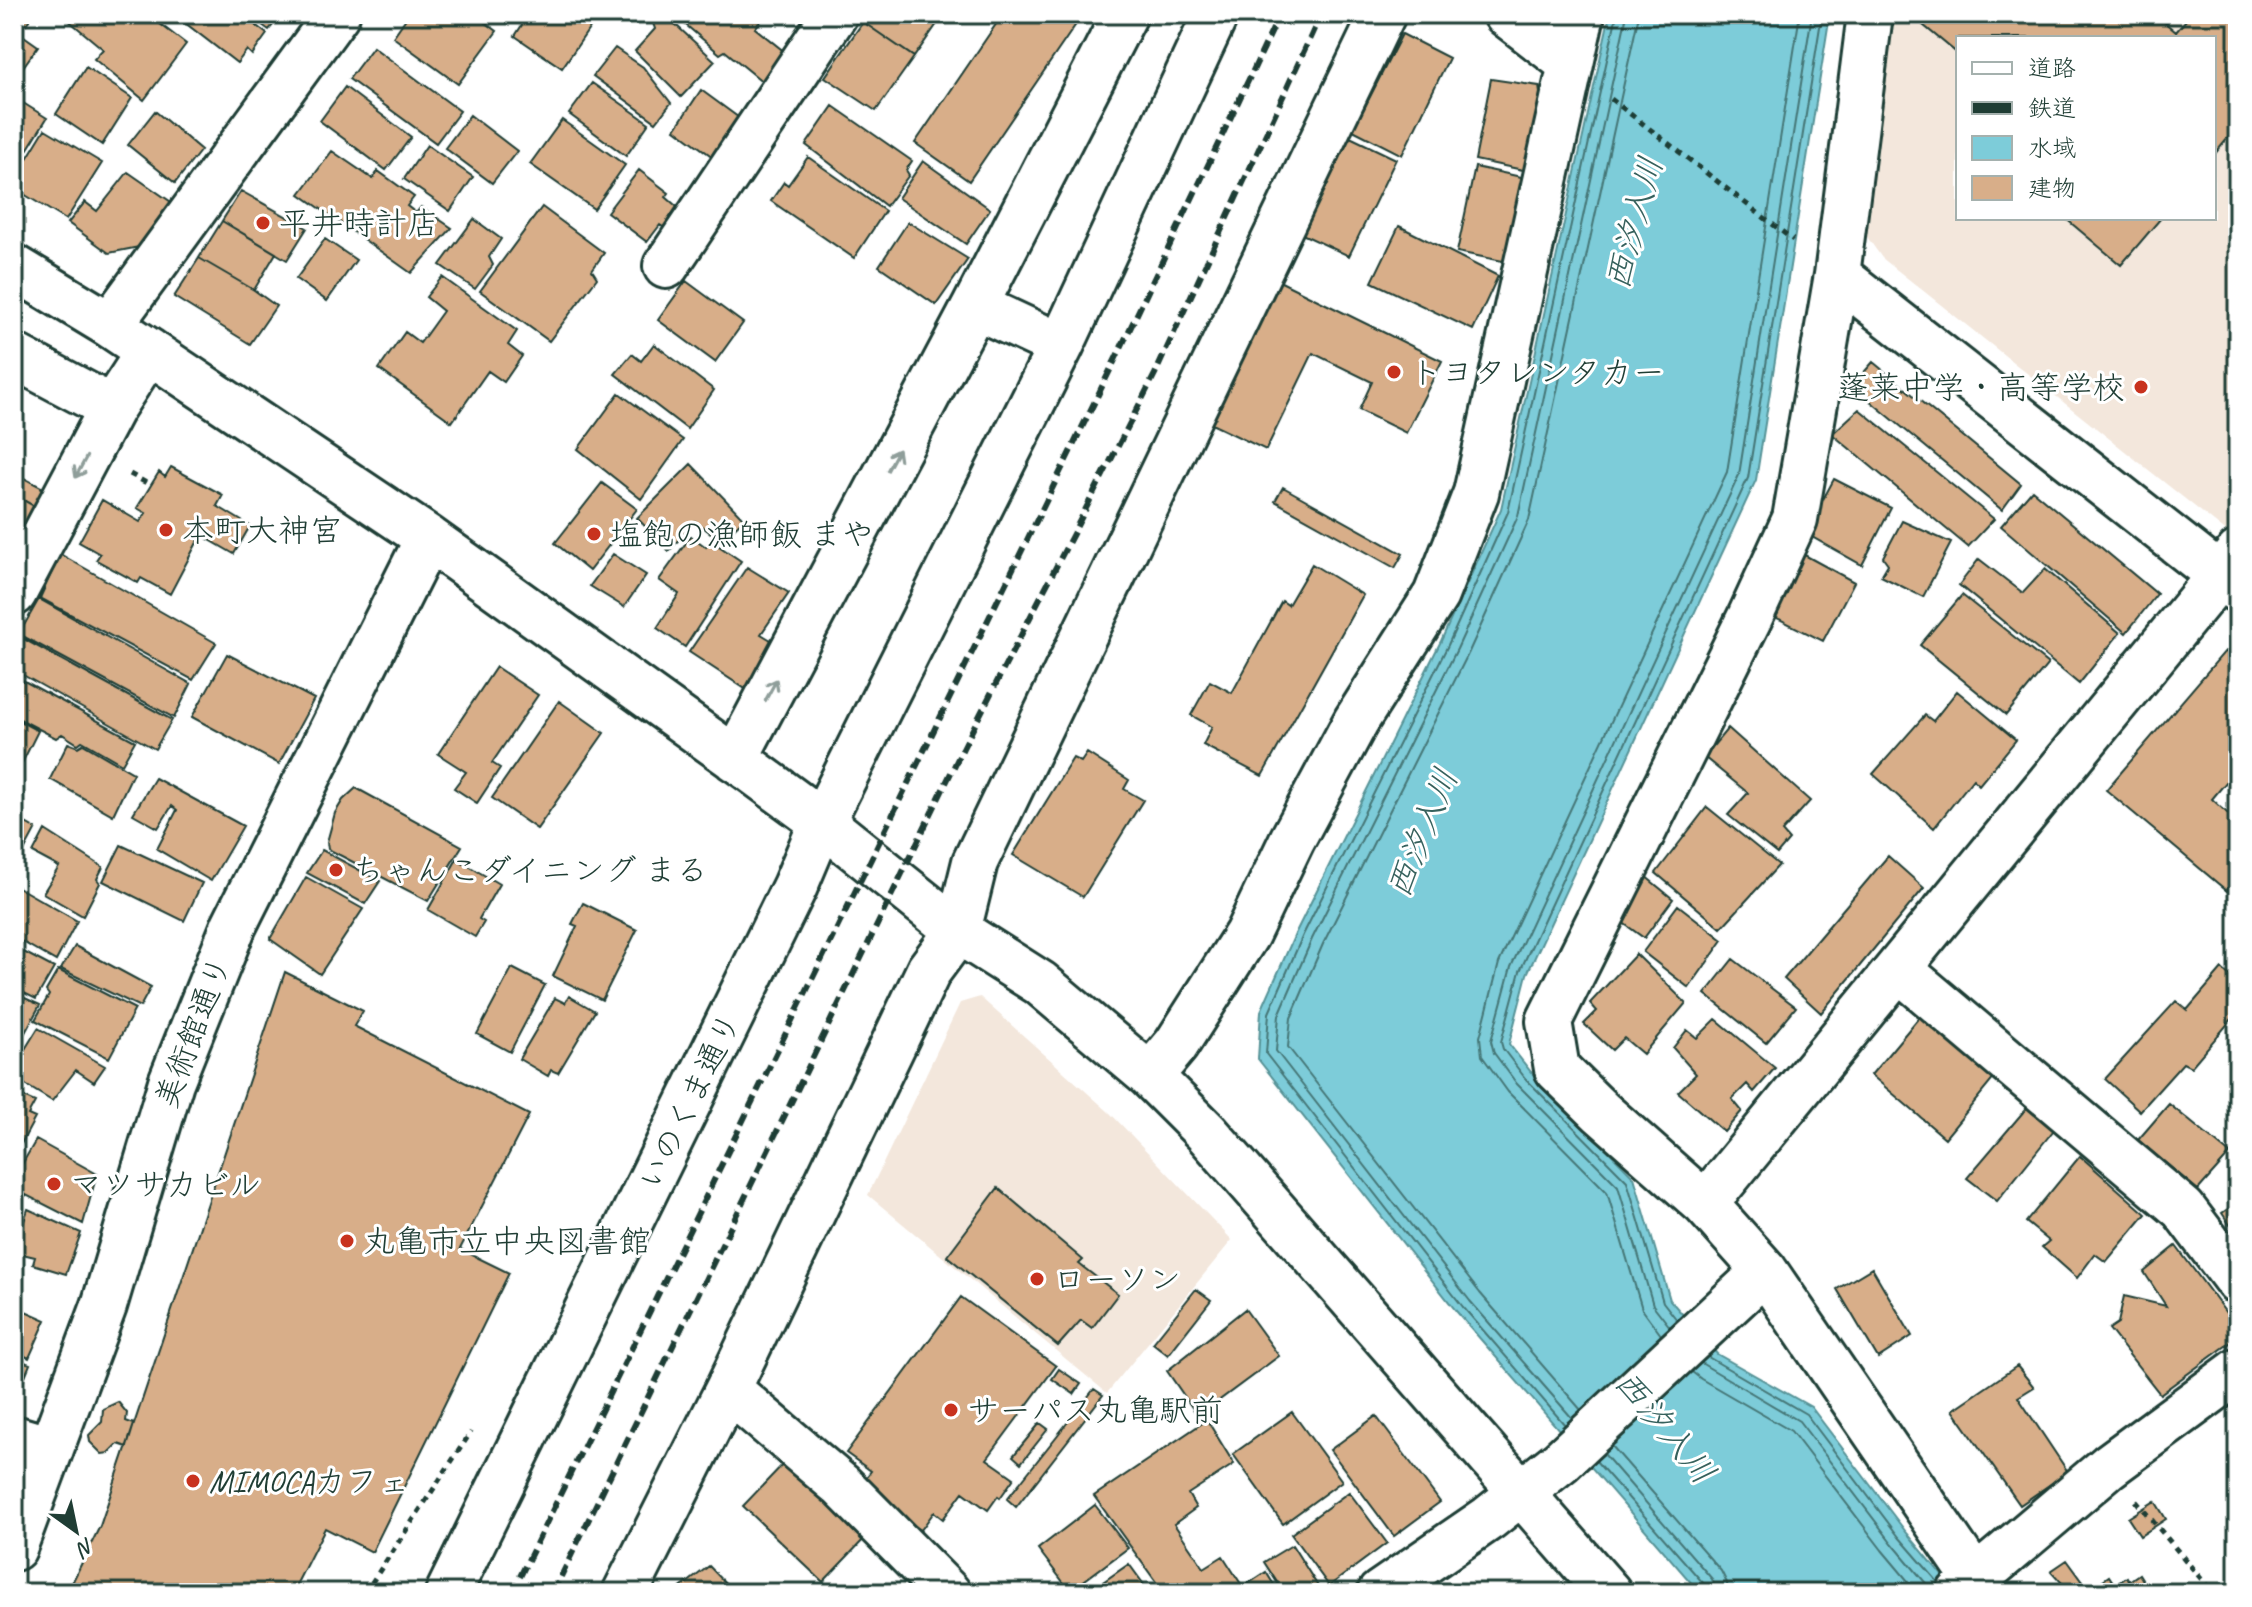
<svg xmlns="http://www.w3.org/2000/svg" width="2252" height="1607" font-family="Caveat,'Klee One',sans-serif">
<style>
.built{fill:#f3e7dc;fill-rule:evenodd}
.water{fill:#7dccd9;stroke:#579397;stroke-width:2}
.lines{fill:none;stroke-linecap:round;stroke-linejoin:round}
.shore{stroke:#457676;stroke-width:2}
.building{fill:#d8ae89;stroke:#1f3d34;stroke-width:2}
.minor-casing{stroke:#1f3d34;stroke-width:50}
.path{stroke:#1f3d34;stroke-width:5;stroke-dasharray:6 6;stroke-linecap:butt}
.minor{stroke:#fff;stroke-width:44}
.rail{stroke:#1f3d34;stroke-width:6;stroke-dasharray:12 6;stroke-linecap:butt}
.oneway{stroke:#8f9e9a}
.poi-dot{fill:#c8321e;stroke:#fff;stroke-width:3}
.labels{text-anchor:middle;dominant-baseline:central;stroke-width:6;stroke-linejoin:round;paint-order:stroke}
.poi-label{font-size:32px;fill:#1f3d34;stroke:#fff;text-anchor:start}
.street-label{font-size:32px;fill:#1f3d34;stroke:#fff}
.water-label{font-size:34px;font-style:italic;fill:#36615d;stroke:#fff}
</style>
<rect width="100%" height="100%" fill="#fff"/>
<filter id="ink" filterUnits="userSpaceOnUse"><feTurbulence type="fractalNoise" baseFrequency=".0125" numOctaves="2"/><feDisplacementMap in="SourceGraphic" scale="16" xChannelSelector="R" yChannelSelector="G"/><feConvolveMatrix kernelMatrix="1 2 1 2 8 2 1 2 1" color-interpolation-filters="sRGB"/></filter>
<g filter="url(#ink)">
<!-- built -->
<path class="built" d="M 1893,14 L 2238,14 L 2238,541 L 1882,258 L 1865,234 ZM 1958,38 L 2214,38 L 2214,218 L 1958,218 Z
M 980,997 L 1110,1113 L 1232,1240 L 1107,1393 L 868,1195 L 960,1003 Z"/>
<!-- water -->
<path class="water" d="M 1610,14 L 1830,14 L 1756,480 L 1527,974 L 1509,1044 L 1531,1072 L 1634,1177 L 1670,1300 L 1717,1354 L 1811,1407 L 1906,1532 L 1957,1593 L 1700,1593 L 1457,1312 L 1258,1059 L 1261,1011 L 1296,932 L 1441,641 L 1501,509 Z"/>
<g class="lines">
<!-- shore -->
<path class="shore" d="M 1677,1320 L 1663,1302 L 1627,1181 L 1525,1078 L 1503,1049 L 1501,1042 L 1520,971 L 1748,478 L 1822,14
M 1670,1327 L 1653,1305 L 1618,1186 L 1517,1084 L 1494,1053 L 1491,1041 L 1511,967 L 1739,475 L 1812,14
M 1661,1335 L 1642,1309 L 1607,1192 L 1508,1092 L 1482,1056 L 1480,1037 L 1499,963 L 1727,472 L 1800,14
M 1708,1357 L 1806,1414 L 1899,1537 L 1938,1582
M 1701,1363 L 1799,1421 L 1892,1543 L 1934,1593
M 1692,1372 L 1701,1379 L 1791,1431 L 1882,1550 L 1918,1593
M 1581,1410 L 1480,1293 L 1288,1047 L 1291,1018 L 1323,944 L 1468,654 L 1529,520 L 1639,14
M 1572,1418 L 1470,1301 L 1276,1051 L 1279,1015 L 1312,939 L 1457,649 L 1518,516 L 1627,14
M 1565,1425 L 1463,1307 L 1266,1054 L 1269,1013 L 1303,935 L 1448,645 L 1508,512 L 1617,14
M 1612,1446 L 1721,1571 L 1727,1583 L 1728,1593
M 1604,1454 L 1712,1579 L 1716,1593
M 1596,1461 L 1704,1584 L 1706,1593"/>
</g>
<!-- building -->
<path class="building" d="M 14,14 L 34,14 L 26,24 Z
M 61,14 L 147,14 L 186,44 L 144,100 L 94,59 L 103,49 Z
M 166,14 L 241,14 L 267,34 L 252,55 L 247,50 L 237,63 L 176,16 L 172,18 Z
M 247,14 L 282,14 L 269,30 Z
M 409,14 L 474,14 L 497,31 L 458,84 L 393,37 Z
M 529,14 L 574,14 L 591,26 L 562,68 L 515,36 Z
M 657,14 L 664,14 L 715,61 L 681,97 L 635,51 L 655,29 L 652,20 Z
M 673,14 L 767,14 L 755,28 L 786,53 L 763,82 L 725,51 L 720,54 Z
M 868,14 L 944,14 L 914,57 L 863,22 Z
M 1003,14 L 1083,14 L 969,181 L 915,143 Z
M 1922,14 L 2155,14 L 2176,32 L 2191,14 L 2238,14 L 2238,126 L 2214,155 L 2214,38 L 1958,38 L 1958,54 L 1917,20 Z
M 863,22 L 914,57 L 876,111 L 825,77 Z
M 14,29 L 38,46 L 18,74 L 14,71 Z
M 1402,34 L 1449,58 L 1402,155 L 1353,130 Z
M 373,47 L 460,111 L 436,143 L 349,79 Z
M 615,48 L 643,67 L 671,103 L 656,122 L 593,76 Z
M 86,67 L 132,98 L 102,145 L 56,114 Z
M 1491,79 L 1539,86 L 1542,107 L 1528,171 L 1475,160 Z
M 592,83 L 649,123 L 626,156 L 569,114 Z
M 345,87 L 411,137 L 386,170 L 320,121 Z
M 701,90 L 746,123 L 729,135 L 713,157 L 675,129 Z
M 20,101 L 47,118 L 14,171 L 14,109 Z
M 833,106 L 912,161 L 906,170 L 909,175 L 886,206 L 806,145 Z
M 155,111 L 201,150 L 175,183 L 128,145 Z
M 470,115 L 517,151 L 492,183 L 445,148 Z
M 562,120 L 625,165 L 594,209 L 530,164 Z
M 45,129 L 102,163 L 66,220 L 14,188 L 14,180 Z
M 1350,137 L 1396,159 L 1349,256 L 1302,234 Z
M 427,145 L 473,177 L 450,211 L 404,179 Z
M 332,151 L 373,179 L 378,171 L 414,197 L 407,206 L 416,213 L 421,207 L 452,228 L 411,273 L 300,194 Z
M 808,157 L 885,211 L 854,258 L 771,201 L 784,182 L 788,185 Z
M 923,161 L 990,209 L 966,244 L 898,198 Z
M 1475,167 L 1526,178 L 1508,262 L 1457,252 Z
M 639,170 L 669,193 L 666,197 L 682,211 L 666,229 L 660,225 L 647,242 L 607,212 Z
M 128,172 L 174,204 L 139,247 L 109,253 L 68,223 L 85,202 L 97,211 Z
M 241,191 L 307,228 L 287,260 L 222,221 Z
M 542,207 L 604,253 L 592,270 L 597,278 L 549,341 L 480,291 Z
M 2065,218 L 2161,218 L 2121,265 Z
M 474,219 L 501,239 L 489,257 L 493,265 L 475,289 L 440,265 Z
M 222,221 L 276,253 L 254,290 L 199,258 Z
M 908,222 L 968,259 L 936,305 L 879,266 Z
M 1399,226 L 1498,276 L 1473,330 L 1372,282 Z
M 325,239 L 356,260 L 327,301 L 296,279 Z
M 199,258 L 254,290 L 276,306 L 250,344 L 174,297 Z
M 442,277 L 517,331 L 508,345 L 522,356 L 504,382 L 488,371 L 452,422 L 379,369 L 405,332 L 420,343 L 443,311 L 426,297 Z
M 1273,278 L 1442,361 L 1406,433 L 1359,410 L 1372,382 L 1313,353 L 1266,450 L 1203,420 Z
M 686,281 L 743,323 L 715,362 L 658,320 Z
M 654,344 L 714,390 L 687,429 L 615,374 L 632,354 L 641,361 Z
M 1873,362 L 2021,484 L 2002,510 L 1852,386 Z
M 619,393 L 683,440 L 641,499 L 578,449 Z
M 1859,409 L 1994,519 L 1968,547 L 1832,434 Z
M 691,464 L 744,519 L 721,541 L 695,521 L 669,551 L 637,518 Z
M 171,467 L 223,495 L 217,506 L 250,526 L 234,554 L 201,535 L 170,594 L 141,578 L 138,583 L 96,560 L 100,554 L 79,542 L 102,500 L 140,522 L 146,513 L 137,508 L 159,472 L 165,477 Z
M 14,473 L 45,489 L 36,507 L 14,495 Z
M 1834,479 L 1891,508 L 1862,565 L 1805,533 Z
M 602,483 L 637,509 L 589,571 L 555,543 Z
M 1283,487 L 1403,554 L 1395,568 L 1275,501 Z
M 2032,490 L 2157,594 L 2126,633 L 2001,526 Z
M 14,495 L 36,507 L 23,531 L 14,527 Z
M 1902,521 L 1951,543 L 1923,597 L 1881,576 L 1888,564 L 1883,557 Z
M 691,536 L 706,547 L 710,540 L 741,561 L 685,647 L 657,628 L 679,594 L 659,580 Z
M 1799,552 L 1854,582 L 1823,641 L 1769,614 Z
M 60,554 L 216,643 L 193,680 L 40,598 Z
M 613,554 L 646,575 L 624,607 L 590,586 Z
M 1979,559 L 2023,593 L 2045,569 L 2120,633 L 2079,684 L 1959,585 Z
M 1312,564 L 1363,595 L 1262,776 L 1203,745 L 1212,727 L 1191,715 L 1210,681 L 1232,693 L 1282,601 L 1288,605 Z
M 747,567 L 789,593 L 761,634 L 776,643 L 747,690 L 689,652 Z
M 1962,595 L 2048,664 L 2006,715 L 1920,645 Z
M 39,599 L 191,684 L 174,718 L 19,634 Z
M 20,637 L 172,720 L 155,749 L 14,670 L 14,648 Z
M 2225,651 L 2238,661 L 2238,768 L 2212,799 L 2238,823 L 2238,879 L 2227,891 L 2106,790 Z
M 227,654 L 314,699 L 279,764 L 192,717 Z
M 496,667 L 538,695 L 492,763 L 500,768 L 477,803 L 454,788 L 466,772 L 438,754 Z
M 15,676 L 135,741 L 122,764 L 82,741 L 78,744 L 62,734 L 56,738 L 14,716 Z
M 1957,691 L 2016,740 L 1979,785 L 1973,779 L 1934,828 L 1873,774 L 1925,715 L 1933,721 Z
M 559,701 L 604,733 L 537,829 L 492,798 Z
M 14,718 L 38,731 L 20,767 L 14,763 Z
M 1728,728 L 1810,801 L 1782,832 L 1789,840 L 1777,854 L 1728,815 L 1748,793 L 1704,757 Z
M 68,743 L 78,747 L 83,744 L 133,773 L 113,815 L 50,779 Z
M 1087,753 L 1129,780 L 1124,789 L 1143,800 L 1083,897 L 1013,855 L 1073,758 L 1081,762 Z
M 155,778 L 243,826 L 211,881 L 157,849 L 177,810 L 172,806 L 158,828 L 133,814 Z
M 356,788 L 462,846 L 428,901 L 328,849 L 327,842 L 335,813 L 343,800 Z
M 1707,807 L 1779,865 L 1721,928 L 1656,873 Z
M 22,821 L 36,829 L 14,870 L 14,837 Z
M 45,830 L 103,867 L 97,879 L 100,883 L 83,916 L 43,893 L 59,867 L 33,853 Z
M 121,845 L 202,883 L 184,921 L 103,881 Z
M 322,850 L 380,881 L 365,904 L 307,873 Z
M 1888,856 L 1924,888 L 1821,1013 L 1784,979 Z
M 457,859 L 499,884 L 479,919 L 484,922 L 475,937 L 428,910 Z
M 1645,876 L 1673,899 L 1644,938 L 1615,917 Z
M 306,877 L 363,909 L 320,974 L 270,939 Z
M 14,885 L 77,921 L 56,961 L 14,937 Z
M 583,903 L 637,930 L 602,1000 L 553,976 L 577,926 L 572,924 Z
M 1678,905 L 1723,940 L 1689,988 L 1643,952 Z
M 75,946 L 151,987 L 140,1007 L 61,969 Z
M 14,947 L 54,968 L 36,999 L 14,988 Z
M 1636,954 L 1686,1003 L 1643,1054 L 1624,1038 L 1612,1050 L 1584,1024 L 1597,1011 L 1590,1003 Z
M 1733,959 L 1796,1007 L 1766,1043 L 1705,994 Z
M 512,968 L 545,985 L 510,1052 L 477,1034 Z
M 2222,969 L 2238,983 L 2238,1012 L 2191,1067 L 2183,1063 L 2140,1111 L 2105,1079 L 2176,1001 L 2187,1010 Z
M 58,970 L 135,1009 L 109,1058 L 35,1020 L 49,995 L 46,991 Z
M 285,972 L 363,1011 L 354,1026 L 529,1115 L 460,1249 L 509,1273 L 372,1552 L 325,1528 L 292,1593 L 67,1593 L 100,1526 Z
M 14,993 L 40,1005 L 14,1053 Z
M 569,996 L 595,1011 L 558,1073 L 551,1070 L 548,1076 L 519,1059 L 555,998 L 565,1003 Z
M 1921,1015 L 1995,1077 L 1945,1138 L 1871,1075 Z
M 1716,1019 L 1775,1068 L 1754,1092 L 1747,1084 L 1732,1099 L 1742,1111 L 1724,1132 L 1678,1092 L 1696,1074 L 1673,1048 L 1687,1030 L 1697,1038 Z
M 38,1028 L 105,1066 L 94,1082 L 76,1070 L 52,1101 L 14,1078 L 14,1067 Z
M 14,1093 L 35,1102 L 28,1115 L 35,1118 L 14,1157 Z
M 2030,1104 L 2057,1126 L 1997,1201 L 1967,1178 Z
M 2169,1104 L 2230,1154 L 2198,1190 L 2138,1140 Z
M 36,1140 L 97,1174 L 83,1224 L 14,1189 L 14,1178 Z
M 2080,1156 L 2146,1214 L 2106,1262 L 2095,1254 L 2077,1278 L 2042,1247 L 2049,1241 L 2026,1222 Z
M 998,1188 L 1083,1260 L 1079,1264 L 1118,1294 L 1092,1328 L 1081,1320 L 1058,1346 L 947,1256 Z
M 2238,1202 L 2238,1237 L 2222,1213 Z
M 28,1209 L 81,1233 L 66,1274 L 33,1264 L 35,1257 L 14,1252 Z
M 2176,1246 L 2238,1329 L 2238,1337 L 2160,1394 L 2109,1329 L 2118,1323 L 2124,1296 L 2166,1306 L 2144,1272 Z
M 1872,1268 L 1912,1336 L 1878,1358 L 1837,1289 Z
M 1196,1289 L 1211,1300 L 1168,1355 L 1153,1343 Z
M 961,1297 L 1056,1366 L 987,1459 L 1014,1478 L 1000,1498 L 998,1496 L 988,1510 L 963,1492 L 943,1519 L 934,1512 L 921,1530 L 858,1488 L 871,1471 L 846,1453 Z
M 14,1306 L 46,1320 L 29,1358 L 14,1351 Z
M 1245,1309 L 1279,1356 L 1198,1416 L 1167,1371 Z
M 14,1358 L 30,1364 L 14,1403 Z
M 2017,1366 L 2034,1387 L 2018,1397 L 2068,1472 L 2020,1505 L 1953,1410 Z
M 1059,1369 L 1081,1384 L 1074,1394 L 1052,1379 Z
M 1094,1389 L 1103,1395 L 1016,1507 L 1007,1499 Z
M 118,1402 L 127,1413 L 126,1421 L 134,1424 L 127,1447 L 118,1444 L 109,1453 L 102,1454 L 90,1442 L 89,1435 L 102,1422 L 103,1409 Z
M 1292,1412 L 1342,1481 L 1283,1524 L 1233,1454 Z
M 1376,1416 L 1440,1502 L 1394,1536 L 1330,1450 Z
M 1207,1420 L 1234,1464 L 1188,1494 L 1196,1508 L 1174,1524 L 1204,1568 L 1223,1556 L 1243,1587 L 1266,1572 L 1279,1593 L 1164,1593 L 1094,1496 Z
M 1040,1423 L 1048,1429 L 1021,1463 L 1013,1456 Z
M 788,1459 L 867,1536 L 823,1582 L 743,1506 Z
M 1349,1492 L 1387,1543 L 1329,1586 L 1291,1534 Z
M 2155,1501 L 2166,1519 L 2140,1536 L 2128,1518 Z
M 1095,1505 L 1128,1548 L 1070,1591 L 1038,1549 Z
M 1292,1545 L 1319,1588 L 1311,1593 L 1284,1593 L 1264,1562 Z
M 2067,1560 L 2089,1590 L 2109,1576 L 2115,1585 L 2127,1577 L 2129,1581 L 2139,1574 L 2151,1593 L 2071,1593 L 2051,1571 Z
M 1129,1564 L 1150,1593 L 1087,1593 Z
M 709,1566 L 735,1593 L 674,1593 Z"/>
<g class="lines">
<defs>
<path id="minor" d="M 1506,14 L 1571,64
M 1870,14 L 1837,275 L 1795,519 L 1750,617 L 1549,1021 L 1557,1069 L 1601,1112 L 1705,1204 L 1765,1271 L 1985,1593
M 666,266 L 835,14
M 14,267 L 110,325 L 428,538 L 751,770 L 822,822 L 958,931 L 1040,983 L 1150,1076 L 1206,1132 L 1609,1593
M 1837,275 L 2238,590
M 110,325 L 337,14
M 1061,346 L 975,306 L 1125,14
M 14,356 L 112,408
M 14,593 L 112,408 L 149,351
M 735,759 L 975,306
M 1899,969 L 2183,1209 L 2238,1282
M 1150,1076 L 1176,1045 L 1247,934 L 1292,840 L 1356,721 L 1436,595 L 1476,493 L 1582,14
M 1705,1204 L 2238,553
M 728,1389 L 842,1486 L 948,1593
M 14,1438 L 51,1449
M 14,1548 L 104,1306 L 171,1082 L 234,925 L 428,538
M 448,1593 L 795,886 L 822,822 L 1061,346 L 1216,14
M 625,1593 L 728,1389 L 929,970 L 958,931 L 975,862 L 1383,14
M 1380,1593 L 1489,1518 L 1561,1461 L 1765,1271
M 1959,1593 L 2109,1466 L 2238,1371"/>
</defs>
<!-- minor casing -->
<use href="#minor" class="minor-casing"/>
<!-- path -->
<path class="path" d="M 14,84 L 21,88
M 1611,99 L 1793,240
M 130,474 L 150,485
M 2136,1501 L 2213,1593
M 365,1593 L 471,1432"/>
<!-- minor -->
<use href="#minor" class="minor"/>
<!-- rail -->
<path class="rail" d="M 512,1593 L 1117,356 L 1280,14
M 553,1593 L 963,748 L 1155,374 L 1321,14"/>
</g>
<!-- one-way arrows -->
<defs><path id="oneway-shaft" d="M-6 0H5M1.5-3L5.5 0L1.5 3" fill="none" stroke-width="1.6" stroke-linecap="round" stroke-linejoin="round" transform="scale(2)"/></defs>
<g class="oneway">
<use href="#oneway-shaft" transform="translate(893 460) rotate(-62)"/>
<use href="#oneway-shaft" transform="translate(81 467) rotate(118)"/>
<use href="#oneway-shaft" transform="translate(771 690) rotate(-62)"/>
</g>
</g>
<!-- markers -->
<g class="poi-dot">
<circle cx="263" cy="223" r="8"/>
<circle cx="1394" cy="372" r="8"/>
<circle cx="2141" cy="387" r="8"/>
<circle cx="166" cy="530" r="8"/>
<circle cx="594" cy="534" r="8"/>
<circle cx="336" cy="870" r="8"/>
<circle cx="54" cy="1184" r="8"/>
<circle cx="347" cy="1241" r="8"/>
<circle cx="1037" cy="1279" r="8"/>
<circle cx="951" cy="1410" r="8"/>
<circle cx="193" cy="1481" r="8"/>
</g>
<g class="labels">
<!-- poi labels -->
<g class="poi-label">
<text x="279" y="223">平井時計店</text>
<text x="1410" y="372">トヨタレンタカー</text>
<text x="2125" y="387" text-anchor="end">蓬莱中学・高等学校</text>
<text x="182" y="530">本町大神宮</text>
<text x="610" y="534">塩飽の漁師飯 まや</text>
<text x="352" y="870">ちゃんこダイニング まる</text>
<text x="70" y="1184">マツサカビル</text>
<text x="363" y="1241">丸亀市立中央図書館</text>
<text x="1053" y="1279">ローソン</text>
<text x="967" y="1410">サーパス丸亀駅前</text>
<text x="209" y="1481">MIMOCAカフェ</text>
</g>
<!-- street labels -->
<g class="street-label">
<text transform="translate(193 1032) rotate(-69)">美術館通り</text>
<text transform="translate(690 1101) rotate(-64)">いのくま通り</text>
</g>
<!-- water labels -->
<g class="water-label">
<text transform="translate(1634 223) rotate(-75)">西汐入川</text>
<text transform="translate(1422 833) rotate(-68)">西汐入川</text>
<text transform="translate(1665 1427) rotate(50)">西汐入川</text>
</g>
</g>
<!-- margin -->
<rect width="2252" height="1607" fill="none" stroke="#fff" stroke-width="48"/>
<rect x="24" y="24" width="2204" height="1559" fill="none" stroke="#1f3d34" stroke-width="3" filter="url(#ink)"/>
<!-- legend -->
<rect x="1956" y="36" width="260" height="184" fill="#ffffff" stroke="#a5b1ae" stroke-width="2"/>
<rect x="1972" y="62" width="40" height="12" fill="#ffffff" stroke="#a5b1ae" stroke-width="2"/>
<text x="2028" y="76" font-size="24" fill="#1f3d34">道路</text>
<rect x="1972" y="102" width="40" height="12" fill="#1f3d34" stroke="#a5b1ae" stroke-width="2"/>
<text x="2028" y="116" font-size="24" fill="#1f3d34">鉄道</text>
<rect x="1972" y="136" width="40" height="24" fill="#7dccd9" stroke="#a5b1ae" stroke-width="2"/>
<text x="2028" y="156" font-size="24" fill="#1f3d34">水域</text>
<rect x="1972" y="176" width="40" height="24" fill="#d8ae89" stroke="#a5b1ae" stroke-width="2"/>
<text x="2028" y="196" font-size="24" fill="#1f3d34">建物</text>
<!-- north arrow -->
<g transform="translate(76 1531) rotate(147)" stroke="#ffffff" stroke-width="6" paint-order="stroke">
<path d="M0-6L14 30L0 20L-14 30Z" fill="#1f3d34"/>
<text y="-12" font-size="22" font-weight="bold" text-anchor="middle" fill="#1f3d34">N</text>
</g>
</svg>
